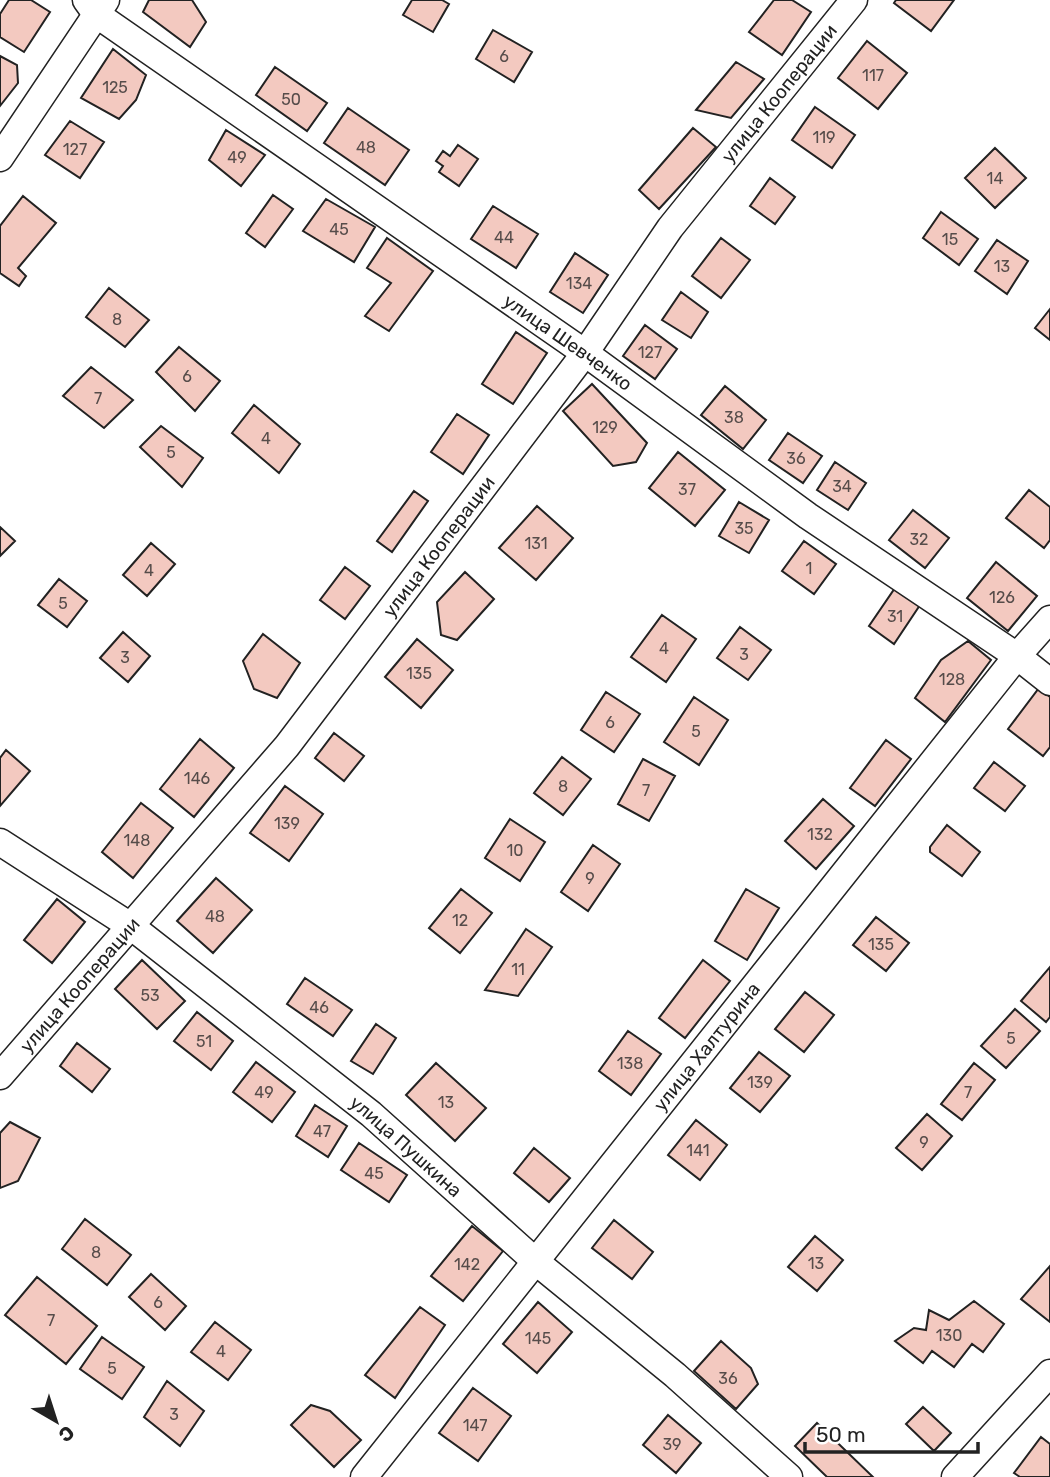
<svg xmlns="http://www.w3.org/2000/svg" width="1050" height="1477" font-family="Rubik,sans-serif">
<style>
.building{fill:#f3c9c0;stroke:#222;stroke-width:2}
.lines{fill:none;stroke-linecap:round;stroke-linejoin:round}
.minor-casing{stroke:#222;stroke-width:29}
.minor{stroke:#fff;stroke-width:26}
.labels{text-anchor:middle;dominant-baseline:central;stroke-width:5;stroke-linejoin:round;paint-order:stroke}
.number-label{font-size:16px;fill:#564c4a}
.street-label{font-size:19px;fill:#222;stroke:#fff}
</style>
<rect width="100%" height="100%" fill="#fff"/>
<!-- building -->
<path class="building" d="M 9,0 L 31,0 L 50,12 L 24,52 L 0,37 L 0,14 Z
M 149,0 L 192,0 L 206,22 L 190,47 L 143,12 Z
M 412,0 L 442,0 L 449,4 L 433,32 L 403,15 Z
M 774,0 L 792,0 L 811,12 L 782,55 L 749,32 Z
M 896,0 L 954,0 L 931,31 L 894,3 Z
M 493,30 L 532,52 L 514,82 L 476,59 Z
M 867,41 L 907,73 L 878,109 L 838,78 Z
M 113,49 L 146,75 L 136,100 L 119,119 L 81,98 Z
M 0,56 L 17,65 L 18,83 L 0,106 Z
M 736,62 L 764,79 L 731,118 L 696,110 Z
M 275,67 L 327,103 L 307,131 L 256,95 Z
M 815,107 L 855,135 L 832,168 L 792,140 Z
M 348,108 L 409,150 L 385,185 L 324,143 Z
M 70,121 L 104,142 L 80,178 L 45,155 Z
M 693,128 L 716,147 L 659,209 L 639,190 Z
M 226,130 L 265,155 L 241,186 L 209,160 Z
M 458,145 L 478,159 L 459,186 L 439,172 L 443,166 L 436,161 L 443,151 L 450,156 Z
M 995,148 L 1026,178 L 995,208 L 965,178 Z
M 770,178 L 795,197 L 775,224 L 750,206 Z
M 273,195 L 293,209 L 265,247 L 246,233 Z
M 23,196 L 56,223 L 18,268 L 26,276 L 19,286 L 0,273 L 0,226 Z
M 326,199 L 375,227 L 354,262 L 303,231 Z
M 493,206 L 538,234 L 516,268 L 471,239 Z
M 941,212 L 978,239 L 959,265 L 923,238 Z
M 387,238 L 433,271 L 389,331 L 365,316 L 391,283 L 367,268 Z
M 721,238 L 750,260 L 721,298 L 692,276 Z
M 997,240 L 1028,261 L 1007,294 L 975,271 Z
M 575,253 L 608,275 L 583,313 L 550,292 Z
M 109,288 L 149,320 L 125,347 L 86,317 Z
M 681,292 L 708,312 L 691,338 L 662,320 Z
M 1050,309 L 1050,340 L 1035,328 Z
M 645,325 L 677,349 L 655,379 L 623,356 Z
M 516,332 L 547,353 L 513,404 L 482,384 Z
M 179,347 L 220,381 L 195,411 L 156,372 Z
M 91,367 L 133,400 L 104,428 L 63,396 Z
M 592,384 L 647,443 L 636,462 L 613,466 L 563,411 Z
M 725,386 L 766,420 L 743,449 L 701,415 Z
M 254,405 L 300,444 L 279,473 L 232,433 Z
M 457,414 L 489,435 L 463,474 L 431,452 Z
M 161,426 L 203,458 L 182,487 L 140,447 Z
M 788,433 L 822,456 L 803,483 L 769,460 Z
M 678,452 L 725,490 L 695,526 L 649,488 Z
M 835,462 L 866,483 L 848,510 L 817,490 Z
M 1029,490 L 1050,507 L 1050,540 L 1044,548 L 1006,518 Z
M 414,491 L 428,501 L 392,552 L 377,541 Z
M 739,502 L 769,520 L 749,553 L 719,536 Z
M 537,506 L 573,538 L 536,580 L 499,548 Z
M 913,510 L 949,538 L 925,568 L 889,540 Z
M 0,527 L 15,541 L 0,556 Z
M 804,541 L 836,564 L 814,594 L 782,571 Z
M 151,543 L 175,564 L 147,596 L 123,575 Z
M 996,562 L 1037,596 L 1008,631 L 967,598 Z
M 345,567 L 370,586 L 345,619 L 320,600 Z
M 465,572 L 494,599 L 457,640 L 441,635 L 437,602 Z
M 59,579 L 87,601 L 67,627 L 38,605 Z
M 895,588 L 920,605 L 894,644 L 869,626 Z
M 662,615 L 696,639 L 666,682 L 631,657 Z
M 740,627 L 771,650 L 748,680 L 717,658 Z
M 123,632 L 150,656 L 128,682 L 100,658 Z
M 263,634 L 300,663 L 277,698 L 254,689 L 243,661 Z
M 417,639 L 453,670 L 421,708 L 385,677 Z
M 968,641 L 991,660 L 945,722 L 915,698 L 941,660 Z
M 1039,688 L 1050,697 L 1050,747 L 1043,756 L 1008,729 Z
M 606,692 L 640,714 L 614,752 L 581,730 Z
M 694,697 L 728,720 L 699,765 L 664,742 Z
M 334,733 L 364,756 L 344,781 L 315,758 Z
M 200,739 L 234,768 L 194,817 L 160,789 Z
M 886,740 L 911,759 L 875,806 L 850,788 Z
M 6,750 L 30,771 L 0,806 L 0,758 Z
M 562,757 L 591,779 L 563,815 L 534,793 Z
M 643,759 L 675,776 L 649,821 L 618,804 Z
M 994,762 L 1025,786 L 1005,811 L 974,788 Z
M 285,786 L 323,814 L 289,861 L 250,833 Z
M 823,799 L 854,826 L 816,869 L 785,841 Z
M 141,803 L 173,828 L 133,878 L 102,852 Z
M 510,819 L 545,842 L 520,881 L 485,858 Z
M 947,825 L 980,852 L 962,876 L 930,852 L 930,847 Z
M 593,845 L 620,864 L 588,911 L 561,892 Z
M 216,878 L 252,910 L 213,953 L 177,921 Z
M 461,889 L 492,913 L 460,953 L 429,928 Z
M 746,889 L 779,908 L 747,960 L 715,941 Z
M 57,899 L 85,922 L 52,963 L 24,940 Z
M 876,917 L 909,943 L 886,971 L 853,945 Z
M 526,929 L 552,947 L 518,996 L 485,990 Z
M 142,960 L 185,1001 L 157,1029 L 115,989 Z
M 703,960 L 730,981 L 685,1038 L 659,1018 Z
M 1050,967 L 1050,1017 L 1046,1022 L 1021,1001 Z
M 305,978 L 352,1010 L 333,1036 L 287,1004 Z
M 805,992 L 834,1015 L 804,1052 L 775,1029 Z
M 1015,1009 L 1040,1031 L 1006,1068 L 981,1046 Z
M 197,1012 L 233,1041 L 211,1070 L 174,1041 Z
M 376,1024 L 396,1038 L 373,1074 L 351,1061 Z
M 628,1031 L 661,1054 L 631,1095 L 599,1071 Z
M 77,1043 L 110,1069 L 92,1092 L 60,1066 Z
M 759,1052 L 790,1076 L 760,1112 L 730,1088 Z
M 256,1062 L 295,1092 L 272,1122 L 233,1092 Z
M 436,1063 L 486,1108 L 455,1141 L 406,1095 Z
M 974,1063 L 995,1080 L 962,1120 L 941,1104 Z
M 315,1105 L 347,1126 L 328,1157 L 296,1136 Z
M 927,1114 L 952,1136 L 922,1170 L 896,1148 Z
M 696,1120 L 727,1145 L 700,1180 L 668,1155 Z
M 10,1122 L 40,1138 L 18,1181 L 0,1188 L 0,1133 Z
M 359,1143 L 407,1175 L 389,1202 L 341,1170 Z
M 534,1148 L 570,1178 L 549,1202 L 514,1173 Z
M 85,1219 L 131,1255 L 107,1285 L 62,1249 Z
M 614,1220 L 653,1252 L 632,1279 L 592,1248 Z
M 472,1226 L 503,1251 L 463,1301 L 431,1276 Z
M 815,1236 L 843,1260 L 817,1291 L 788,1267 Z
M 1050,1266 L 1050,1322 L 1021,1299 Z
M 151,1274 L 186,1306 L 165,1330 L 129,1297 Z
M 37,1277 L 97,1326 L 66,1364 L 5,1315 Z
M 974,1301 L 1004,1324 L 983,1352 L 972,1344 L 954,1367 L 932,1351 L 923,1363 L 895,1341 L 914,1328 L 926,1330 L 929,1310 L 949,1320 Z
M 538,1302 L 572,1332 L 537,1373 L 503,1344 Z
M 420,1307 L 445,1325 L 395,1398 L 365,1375 Z
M 215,1322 L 251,1350 L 228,1380 L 191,1352 Z
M 102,1337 L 144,1367 L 122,1399 L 80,1369 Z
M 721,1341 L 751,1368 L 758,1384 L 736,1409 L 694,1371 Z
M 167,1381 L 204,1411 L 180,1446 L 144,1417 Z
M 473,1388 L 511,1416 L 478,1461 L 439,1433 Z
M 311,1405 L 330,1411 L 361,1440 L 334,1467 L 291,1425 Z
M 923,1407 L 951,1433 L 934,1451 L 906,1424 Z
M 668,1415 L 701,1443 L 676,1473 L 643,1445 Z
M 817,1423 L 873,1477 L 827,1477 L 795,1446 Z
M 1041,1437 L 1050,1444 L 1050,1477 L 1020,1477 L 1014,1473 Z"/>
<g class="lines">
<defs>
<g id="minor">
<path id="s1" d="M 86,0 L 96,14 L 585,353 L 808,516 L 1017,656 L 1050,682"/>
<path d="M 0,158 L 106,0"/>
<path id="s2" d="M 0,842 L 132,927 L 371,1114 L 535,1261 L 675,1375 L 789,1477"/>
<path id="s3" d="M 0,1076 L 287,746 L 585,353 L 670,228 L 854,0"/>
<path id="s4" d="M 364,1477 L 1017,656 L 1050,619"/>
<path d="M 955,1477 L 1050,1373"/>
</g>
</defs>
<!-- minor casing -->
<use href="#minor" class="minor-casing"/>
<!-- minor -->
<use href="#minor" class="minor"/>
</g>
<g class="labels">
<!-- number labels -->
<g class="number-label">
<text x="504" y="56">6</text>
<text x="873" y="75">117</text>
<text x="115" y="87">125</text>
<text x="291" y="99">50</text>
<text x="824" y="137">119</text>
<text x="366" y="147">48</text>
<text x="75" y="149">127</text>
<text x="237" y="157">49</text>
<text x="995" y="178">14</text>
<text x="339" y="229">45</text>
<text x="504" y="237">44</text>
<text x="950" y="239">15</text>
<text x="1002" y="266">13</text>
<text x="579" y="283">134</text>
<text x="117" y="319">8</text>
<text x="650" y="352">127</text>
<text x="187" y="376">6</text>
<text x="98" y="398">7</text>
<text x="734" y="417">38</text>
<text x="605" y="427">129</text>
<text x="266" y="438">4</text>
<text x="171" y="452">5</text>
<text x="796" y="458">36</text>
<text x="842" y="486">34</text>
<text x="687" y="489">37</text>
<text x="744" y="528">35</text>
<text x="919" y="539">32</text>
<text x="536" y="543">131</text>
<text x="809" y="568">1</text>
<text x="149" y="570">4</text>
<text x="1002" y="597">126</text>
<text x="63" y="603">5</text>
<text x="895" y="616">31</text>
<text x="664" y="648">4</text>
<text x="744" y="654">3</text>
<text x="125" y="657">3</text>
<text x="419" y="673">135</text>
<text x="952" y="679">128</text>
<text x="610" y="722">6</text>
<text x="696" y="731">5</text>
<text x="197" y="778">146</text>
<text x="563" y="786">8</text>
<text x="646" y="790">7</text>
<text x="287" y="823">139</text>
<text x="820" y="834">132</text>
<text x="137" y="840">148</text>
<text x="515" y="850">10</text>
<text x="590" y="878">9</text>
<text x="215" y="916">48</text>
<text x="460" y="920">12</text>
<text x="881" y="944">135</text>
<text x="518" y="969">11</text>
<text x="150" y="995">53</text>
<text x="319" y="1007">46</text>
<text x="1011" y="1038">5</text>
<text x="204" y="1041">51</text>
<text x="630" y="1063">138</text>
<text x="760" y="1082">139</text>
<text x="264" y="1092">49</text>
<text x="968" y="1092">7</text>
<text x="446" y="1102">13</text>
<text x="322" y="1131">47</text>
<text x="924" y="1142">9</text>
<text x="698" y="1150">141</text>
<text x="374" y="1173">45</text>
<text x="96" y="1252">8</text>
<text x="816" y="1263">13</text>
<text x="467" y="1264">142</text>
<text x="158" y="1302">6</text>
<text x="51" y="1320">7</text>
<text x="949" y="1335">130</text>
<text x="538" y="1338">145</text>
<text x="221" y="1351">4</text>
<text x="112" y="1368">5</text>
<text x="728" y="1378">36</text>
<text x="174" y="1414">3</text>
<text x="475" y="1425">147</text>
<text x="672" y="1444">39</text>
</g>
<!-- street labels -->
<g class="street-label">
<text stroke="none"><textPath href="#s3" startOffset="1255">улица Кооперации</textPath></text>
<text stroke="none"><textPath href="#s1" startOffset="592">улица Шевченко</textPath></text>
<text stroke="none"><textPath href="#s3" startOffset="688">улица Кооперации</textPath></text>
<text stroke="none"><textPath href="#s3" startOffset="121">улица Кооперации</textPath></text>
<text stroke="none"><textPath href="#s4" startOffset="550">улица Халтурина</textPath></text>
<text stroke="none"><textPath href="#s2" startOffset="508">улица Пушкина</textPath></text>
</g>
</g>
<!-- north arrow -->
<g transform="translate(56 1421) rotate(141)" stroke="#ffffff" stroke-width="5" paint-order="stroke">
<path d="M0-5L12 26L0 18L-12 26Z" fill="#222222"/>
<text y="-10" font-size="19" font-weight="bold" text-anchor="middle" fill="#222222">С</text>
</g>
<!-- scale -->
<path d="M805 1442v10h173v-10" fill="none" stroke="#222222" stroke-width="3.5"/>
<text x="816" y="1442" font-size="21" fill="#222222" stroke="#ffffff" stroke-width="5" paint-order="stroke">50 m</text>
</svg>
